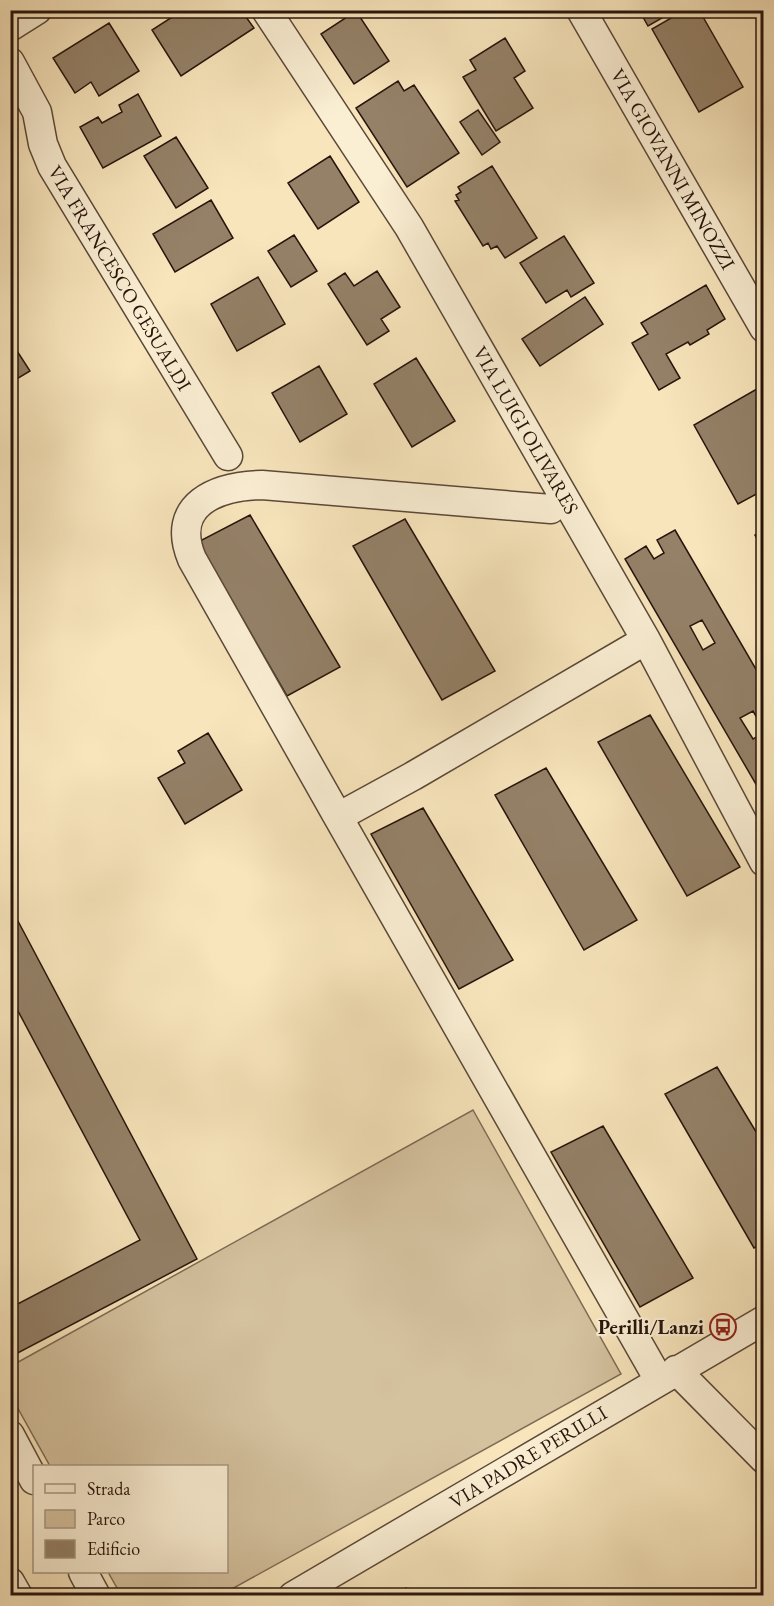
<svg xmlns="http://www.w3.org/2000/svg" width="774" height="1606" font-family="'EB Garamond',serif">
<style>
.green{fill:#d4c19e;stroke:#7e6a55;stroke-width:1.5}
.building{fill:#948168;stroke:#27140c;stroke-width:1.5;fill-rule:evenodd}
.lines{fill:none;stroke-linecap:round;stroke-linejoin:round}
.minor-casing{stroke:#5b4838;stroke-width:31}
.minor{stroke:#faeed3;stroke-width:28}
.labels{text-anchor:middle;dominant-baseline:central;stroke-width:4.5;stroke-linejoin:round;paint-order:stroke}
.street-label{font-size:20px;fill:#27140c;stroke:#faeed3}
.poi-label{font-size:20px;font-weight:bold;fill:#27140c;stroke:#faeed3;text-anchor:end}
</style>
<rect width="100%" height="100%" fill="#f8e5bc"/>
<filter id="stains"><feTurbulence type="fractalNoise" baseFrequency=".00333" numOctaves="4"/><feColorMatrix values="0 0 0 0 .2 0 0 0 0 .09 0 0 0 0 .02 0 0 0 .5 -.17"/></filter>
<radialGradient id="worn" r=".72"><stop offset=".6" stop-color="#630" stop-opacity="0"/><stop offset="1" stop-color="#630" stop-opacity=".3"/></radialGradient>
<!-- green -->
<path class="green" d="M 473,1110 L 621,1374 L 221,1595 L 121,1595 L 108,1572 L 226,1572 L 226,1466 L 50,1466 L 11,1396 L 11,1366 Z"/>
<!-- building -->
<path class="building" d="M 183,10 L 241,10 L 254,28 L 181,76 L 152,30 Z
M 639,10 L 676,10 L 648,26 Z
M 685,10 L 699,10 L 743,87 L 699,112 L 652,29 Z
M 356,11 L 389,61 L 354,84 L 321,34 Z
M 109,23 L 139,71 L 99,96 L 91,82 L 75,93 L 53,58 Z
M 505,38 L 525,71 L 514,78 L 533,108 L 496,131 L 463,77 L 476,70 L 470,60 Z
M 398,81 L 404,91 L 414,85 L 459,153 L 407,187 L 356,108 Z
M 138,94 L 161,136 L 103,168 L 80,127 L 98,117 L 102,123 L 122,112 L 119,105 Z
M 478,110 L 500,142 L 482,155 L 460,122 Z
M 176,137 L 208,188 L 176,208 L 144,156 Z
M 330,156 L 359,202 L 318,229 L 288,183 Z
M 492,166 L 537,238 L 505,258 L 497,246 L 491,249 L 488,243 L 483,246 L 455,201 L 459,200 L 456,195 L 461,192 L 458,187 Z
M 211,200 L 233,238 L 175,272 L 153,234 Z
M 294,235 L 317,271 L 291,287 L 268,251 Z
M 564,236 L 594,283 L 571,297 L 567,290 L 546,303 L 520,263 Z
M 377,271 L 400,307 L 381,319 L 389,331 L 367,345 L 328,284 L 345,273 L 354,286 Z
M 258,277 L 285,324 L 237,351 L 211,304 Z
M 706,285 L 725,319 L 707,330 L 709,334 L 690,345 L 688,342 L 666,354 L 680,378 L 659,390 L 632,343 L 648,334 L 641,323 Z
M 585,297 L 603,324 L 540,366 L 522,339 Z
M 10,340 L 30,371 L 10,383 Z
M 416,358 L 455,421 L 412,447 L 374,384 Z
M 319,366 L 347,414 L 300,442 L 272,393 Z
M 762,386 L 764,490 L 738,504 L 694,425 Z
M 250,515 L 340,667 L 287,696 L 198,542 Z
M 405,519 L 495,671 L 442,700 L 353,546 Z
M 675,530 L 764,683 L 764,730 L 753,711 L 740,718 L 753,739 L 764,733 L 764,798 L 625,559 L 646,546 L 654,559 L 664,553 L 657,540 ZM 702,620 L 715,643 L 703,650 L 690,626 Z
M 764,531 L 764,551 L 755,535 Z
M 650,715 L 740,867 L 687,896 L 598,742 Z
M 208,733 L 242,790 L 185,824 L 158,778 L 185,763 L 178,751 Z
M 546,768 L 637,920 L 584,950 L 495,795 Z
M 423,808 L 513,960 L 459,989 L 371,834 Z
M 10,906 L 197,1259 L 10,1357 L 10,1308 L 140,1240 L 10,996 Z
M 717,1067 L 764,1145 L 764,1243 L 754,1248 L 665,1094 Z
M 603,1126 L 693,1278 L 640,1307 L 551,1152 Z
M 406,1588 L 410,1596 L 393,1596 Z"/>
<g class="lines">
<defs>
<path id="minor" d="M 266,10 L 409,227 L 646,640 L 764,862
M 581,10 L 764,328
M 10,27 L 37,10
M 10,62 L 37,112 L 43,144 L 52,166 L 228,456
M 646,640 L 413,776 L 338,817 L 659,1380
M 338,817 L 192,559 C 169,504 217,486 262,485 L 551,509
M 676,1370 L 764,1459
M 10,1435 L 34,1480
M 83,1572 L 96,1596
M 10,1582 L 18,1596
M 293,1596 L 764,1320"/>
</defs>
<!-- minor casing -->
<use href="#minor" class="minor-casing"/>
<!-- minor -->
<use href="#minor" class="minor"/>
</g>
<!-- icons -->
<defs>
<symbol id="bus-ring" viewBox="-11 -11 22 22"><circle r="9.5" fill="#faeed3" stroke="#8f2418" stroke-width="1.5"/><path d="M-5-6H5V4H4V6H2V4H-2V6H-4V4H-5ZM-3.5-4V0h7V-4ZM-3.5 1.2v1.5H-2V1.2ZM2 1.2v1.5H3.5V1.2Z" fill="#8f2418"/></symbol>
</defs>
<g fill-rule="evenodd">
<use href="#bus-ring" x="708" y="1312" width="30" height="30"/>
</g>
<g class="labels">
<!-- street labels -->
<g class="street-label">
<text transform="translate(673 169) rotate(60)">VIA GIOVANNI MINOZZI</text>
<text transform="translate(120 278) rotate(59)">VIA FRANCESCO GESUALDI</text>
<text transform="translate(526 430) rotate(60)">VIA LUIGI OLIVARES</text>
<text transform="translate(528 1457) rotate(-31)">VIA PADRE PERILLI</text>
</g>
<!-- poi labels -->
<g class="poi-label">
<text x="704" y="1327">Perilli/Lanzi</text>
</g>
</g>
<!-- margin -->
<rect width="774" height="1606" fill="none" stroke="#f8e5bc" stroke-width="36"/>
<rect x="12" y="12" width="750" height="1582" fill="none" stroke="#27140c" stroke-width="3"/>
<rect x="18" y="18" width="738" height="1570" fill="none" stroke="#27140c" stroke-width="1.5"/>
<!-- legend -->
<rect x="33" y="1465" width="195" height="108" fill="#faeed3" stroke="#a69783" stroke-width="1.5"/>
<rect x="45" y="1484" width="30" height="9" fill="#faeed3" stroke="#a69783" stroke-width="1.5"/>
<text x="87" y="1495" font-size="18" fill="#27140c">Strada</text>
<rect x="45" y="1510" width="30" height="18" fill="#d4c19e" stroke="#a69783" stroke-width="1.5"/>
<text x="87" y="1525" font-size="18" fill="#27140c">Parco</text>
<rect x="45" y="1540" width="30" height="18" fill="#948168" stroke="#a69783" stroke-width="1.5"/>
<text x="87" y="1555" font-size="18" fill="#27140c">Edificio</text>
<rect width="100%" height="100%" filter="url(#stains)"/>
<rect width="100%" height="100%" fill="url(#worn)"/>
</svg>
